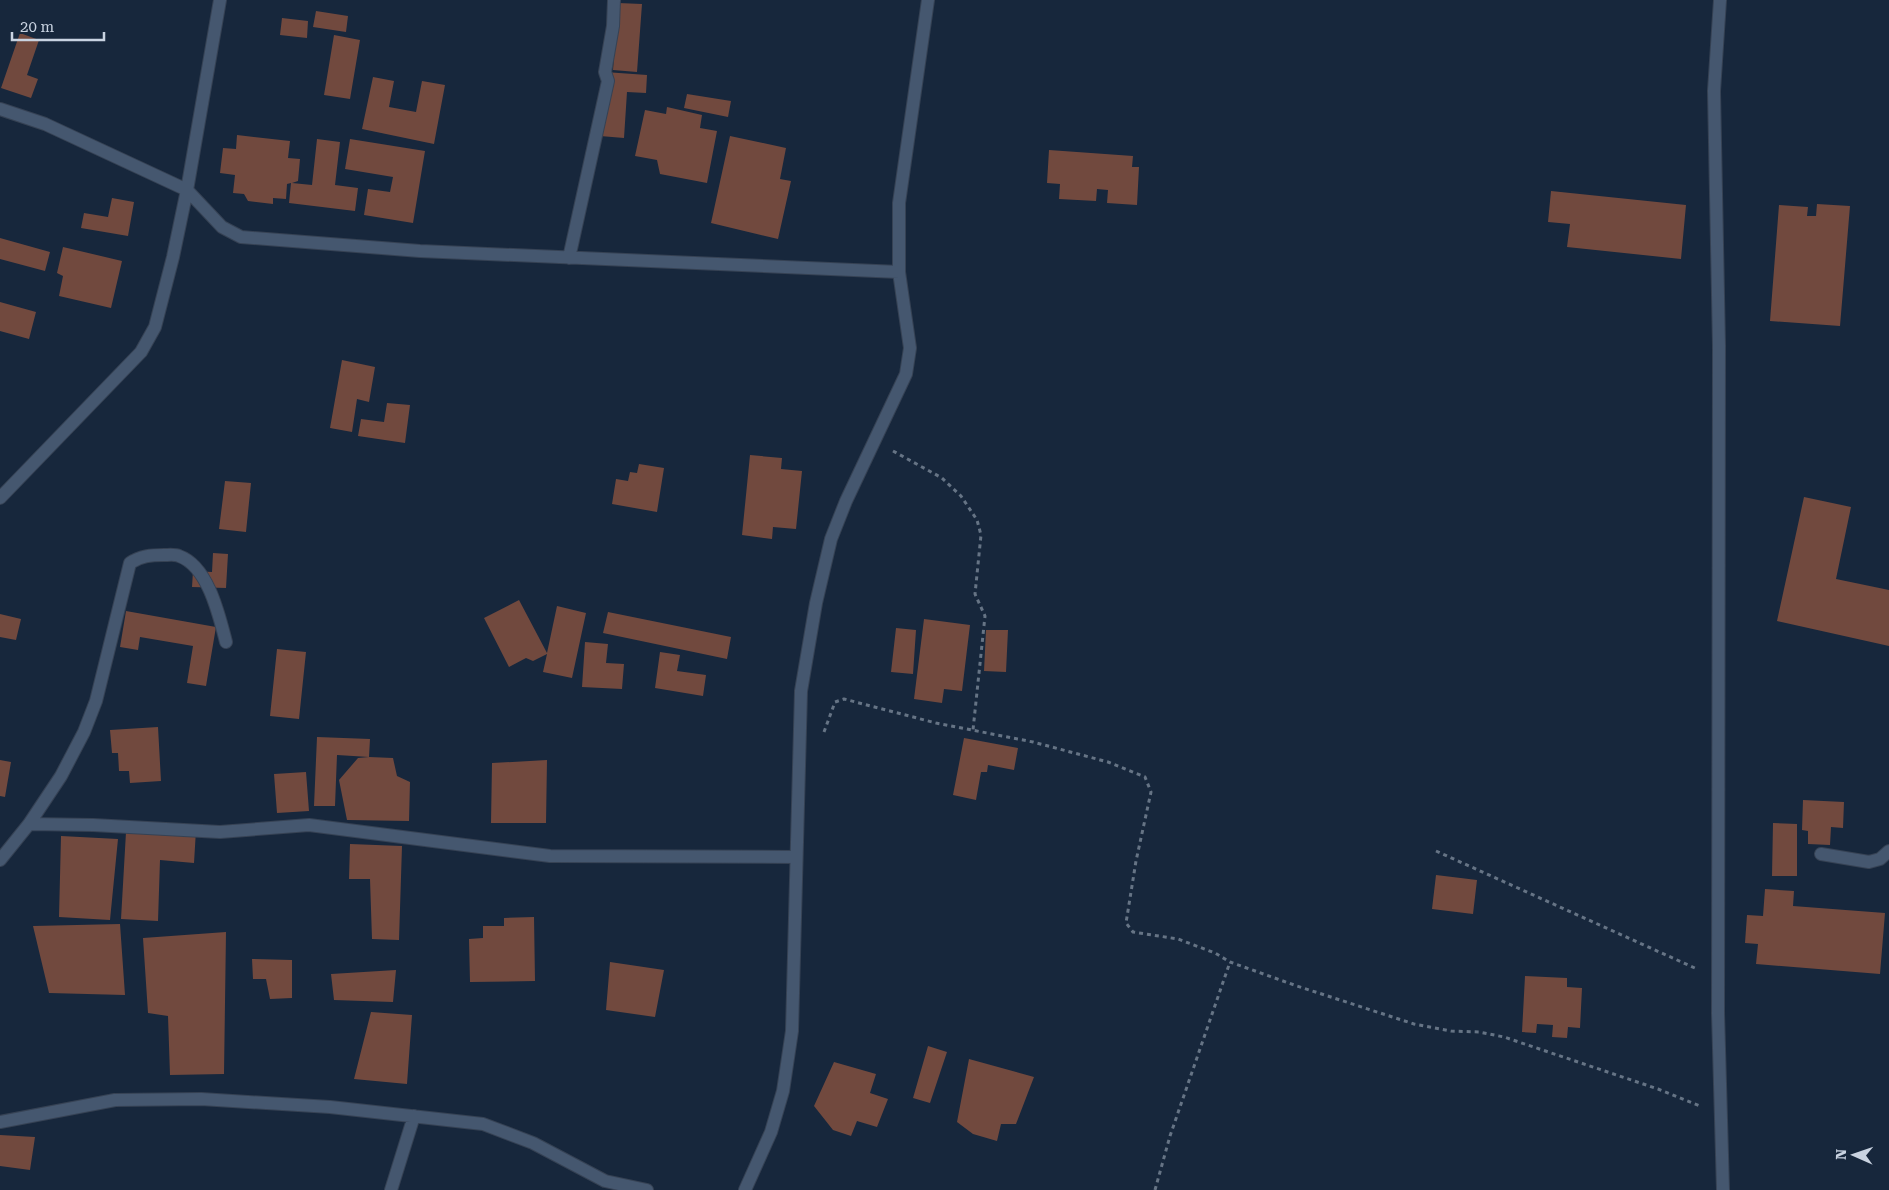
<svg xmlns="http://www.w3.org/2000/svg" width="1889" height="1190" font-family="'Roboto Serif',serif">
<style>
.building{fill:#71493e}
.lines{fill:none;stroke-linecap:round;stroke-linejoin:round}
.street-casing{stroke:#364254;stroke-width:14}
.path{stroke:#667485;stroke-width:3;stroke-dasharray:4 4;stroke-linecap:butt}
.street{stroke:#45576f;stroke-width:12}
</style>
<rect width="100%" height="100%" fill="#17273c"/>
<!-- building -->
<path class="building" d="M 618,3 L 642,4 L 637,72 L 613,70 Z
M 316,11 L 348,16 L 346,32 L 313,27 Z
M 282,18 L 308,21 L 307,38 L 280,35 Z
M 20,33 L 39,40 L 27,75 L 38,79 L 31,98 L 1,88 Z
M 334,35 L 360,40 L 350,99 L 324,95 Z
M 605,72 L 647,75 L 646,93 L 627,92 L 624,138 L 600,136 Z
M 373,77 L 394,81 L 389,107 L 416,112 L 422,81 L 445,85 L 434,144 L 362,129 Z
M 687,94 L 731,101 L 728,117 L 684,108 Z
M 667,107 L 702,115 L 700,128 L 717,131 L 707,183 L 660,174 L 657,160 L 635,156 L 645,110 L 666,114 Z
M 237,135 L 290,141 L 288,158 L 300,159 L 298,181 L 292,183 L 312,185 L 317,139 L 340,142 L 335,185 L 358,188 L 355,211 L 289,203 L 291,183 L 287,184 L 286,199 L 273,198 L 273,204 L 248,201 L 244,194 L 233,193 L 235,175 L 220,173 L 223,148 L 236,149 Z
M 730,136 L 786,148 L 780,179 L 791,181 L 778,239 L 711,223 Z
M 350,139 L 425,151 L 413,223 L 364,215 L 368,189 L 390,192 L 393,177 L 345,169 Z
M 1049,150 L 1133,156 L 1132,167 L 1139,167 L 1137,205 L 1107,203 L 1108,190 L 1097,189 L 1096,201 L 1059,199 L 1060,184 L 1047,183 Z
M 1551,191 L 1686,205 L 1681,259 L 1567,247 L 1570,224 L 1548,222 Z
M 112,198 L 134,202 L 128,236 L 81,228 L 84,213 L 108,217 Z
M 1817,204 L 1850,206 L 1840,326 L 1770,321 L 1779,205 L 1808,207 L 1807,216 L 1816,216 Z
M 0,238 L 50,252 L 45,271 L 0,259 Z
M 63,247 L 122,261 L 111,308 L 59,296 L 63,276 L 57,273 Z
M 0,302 L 36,312 L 29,339 L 0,331 Z
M 342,360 L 375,367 L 369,402 L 357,399 L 352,432 L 330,428 Z
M 387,403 L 410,405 L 405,443 L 358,436 L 361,419 L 384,422 Z
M 750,455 L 782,458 L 781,469 L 802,471 L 796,529 L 773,527 L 772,539 L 742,535 Z
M 639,464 L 664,468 L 657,512 L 612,504 L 616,479 L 628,481 L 630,472 L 637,473 Z
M 225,481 L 251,483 L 246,532 L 219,529 Z
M 1804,497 L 1851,507 L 1836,579 L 1889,590 L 1889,646 L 1777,621 Z
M 213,553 L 228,554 L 226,588 L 192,587 L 193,571 L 212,572 Z
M 519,600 L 547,653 L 557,606 L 586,613 L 572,678 L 543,672 L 547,654 L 533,661 L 526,658 L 509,667 L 484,618 Z
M 126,611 L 216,627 L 206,686 L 187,683 L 193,646 L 140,637 L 138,650 L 120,647 Z
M 608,612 L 731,637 L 727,659 L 603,633 Z
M 0,614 L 21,619 L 16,640 L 0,637 Z
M 924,619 L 970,625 L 962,691 L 944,689 L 942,703 L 914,699 Z
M 896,628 L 916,630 L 913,674 L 891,672 Z
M 986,630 L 1008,630 L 1006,672 L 984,671 Z
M 585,642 L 608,644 L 606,663 L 624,664 L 622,689 L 582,687 Z
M 277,649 L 306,652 L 299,719 L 270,716 Z
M 660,652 L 680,655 L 677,671 L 706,675 L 703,696 L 655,688 Z
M 158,727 L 161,781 L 130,783 L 129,771 L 119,771 L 118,753 L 112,753 L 110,730 Z
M 317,737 L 370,739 L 369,757 L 337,755 L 335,806 L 314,806 Z
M 964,738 L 1018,748 L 1014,770 L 988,765 L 987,772 L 981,772 L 976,800 L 953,795 Z
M 369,757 L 393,758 L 397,776 L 410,782 L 409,821 L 347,820 L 339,780 L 358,758 Z
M 0,760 L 11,762 L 5,797 L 0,796 Z
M 547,760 L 546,823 L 491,823 L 492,763 Z
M 306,772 L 309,811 L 277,813 L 274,774 Z
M 1803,800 L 1844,802 L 1843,828 L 1831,827 L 1830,845 L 1808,844 L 1808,831 L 1802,830 Z
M 1773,823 L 1797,824 L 1797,876 L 1772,876 Z
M 196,830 L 194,863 L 160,860 L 158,921 L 121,919 L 126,832 Z
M 61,836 L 118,839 L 110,920 L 59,917 Z
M 350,844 L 402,846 L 399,940 L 372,939 L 370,879 L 349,879 Z
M 1436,875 L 1477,880 L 1473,914 L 1432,909 Z
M 1765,889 L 1794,891 L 1793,906 L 1885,913 L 1880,974 L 1756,964 L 1758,944 L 1745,943 L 1747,915 L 1763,916 Z
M 534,917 L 535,981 L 470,982 L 469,939 L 483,938 L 483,926 L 504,926 L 504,918 Z
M 120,924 L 125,995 L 49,993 L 33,926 Z
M 226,932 L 224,1074 L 170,1075 L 168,1016 L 148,1013 L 143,938 Z
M 252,959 L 292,960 L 292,998 L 270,999 L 266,979 L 253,979 Z
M 610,962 L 664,970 L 655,1017 L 606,1010 Z
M 396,970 L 393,1002 L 334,1000 L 331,974 Z
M 1525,976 L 1567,978 L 1567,987 L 1582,988 L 1580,1028 L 1568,1027 L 1567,1038 L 1552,1037 L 1553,1025 L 1537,1024 L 1536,1033 L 1522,1032 Z
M 371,1012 L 412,1015 L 407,1084 L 354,1079 Z
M 928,1046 L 947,1052 L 930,1103 L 913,1098 Z
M 969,1059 L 1034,1077 L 1016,1124 L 1001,1124 L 997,1141 L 973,1134 L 957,1122 Z
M 834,1062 L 876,1074 L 870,1093 L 888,1099 L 877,1127 L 857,1121 L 851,1136 L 833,1130 L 814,1106 Z
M 0,1135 L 35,1137 L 30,1170 L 0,1166 Z"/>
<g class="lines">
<defs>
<path id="street" d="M 1720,0 L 1714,91 L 1719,346 L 1718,1013 L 1723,1190
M 0,109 L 45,124 L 187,190 L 222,227 L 241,237 L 420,251 L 899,272
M 569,258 L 608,81 L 605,72 L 613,26 L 614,0
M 0,498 L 141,352 L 155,327 L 173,257 L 187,190 L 220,0
M 29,824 L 93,825 L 220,832 L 309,825 L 550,856 L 796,857
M 1821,854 L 1869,862 L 1880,859 L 1889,851
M 0,860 L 29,824 L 61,776 L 84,732 L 96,701 L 130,563 C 140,556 151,555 164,555 C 168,555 175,554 179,556 C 208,566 219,615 226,642
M 0,1122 L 115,1100 L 201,1099 L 330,1107 L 483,1124 L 533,1143 L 605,1181 L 647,1190
M 391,1190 L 414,1116
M 745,1190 L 771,1132 L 783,1091 L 792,1031 L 801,691 L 816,603 L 831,539 L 846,501 L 906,374 L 910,348 L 899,272 L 899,203 L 928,0"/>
</defs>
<!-- street casing -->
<use href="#street" class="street-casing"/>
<!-- path -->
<path class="path" d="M 893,451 L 942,478 L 961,496 L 977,520 L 981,535 L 975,594 L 985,616 L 973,730
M 824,732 L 835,702 L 844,699 L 936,723 L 1033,742 L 1108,762 L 1145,777 L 1151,792 L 1136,861 L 1126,923 L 1133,932 L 1178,939 L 1215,953 L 1230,962 L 1297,986 L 1414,1024 L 1451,1031 L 1479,1032 L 1504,1037 L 1658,1089 L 1700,1106
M 1436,851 L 1697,969
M 1155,1190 L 1170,1136 L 1230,962"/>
<!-- street -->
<use href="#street" class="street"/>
</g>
<!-- north arrow -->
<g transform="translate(1854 1155) rotate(272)" stroke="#17273c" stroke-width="4" paint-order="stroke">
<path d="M0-4L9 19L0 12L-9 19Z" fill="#c9d3e1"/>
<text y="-8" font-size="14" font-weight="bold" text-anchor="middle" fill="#c9d3e1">N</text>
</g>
<!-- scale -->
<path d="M12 32v8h92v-8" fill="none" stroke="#c9d3e1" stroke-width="2.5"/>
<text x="20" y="32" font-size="15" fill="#c9d3e1" stroke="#17273c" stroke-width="4" paint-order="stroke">20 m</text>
</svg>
